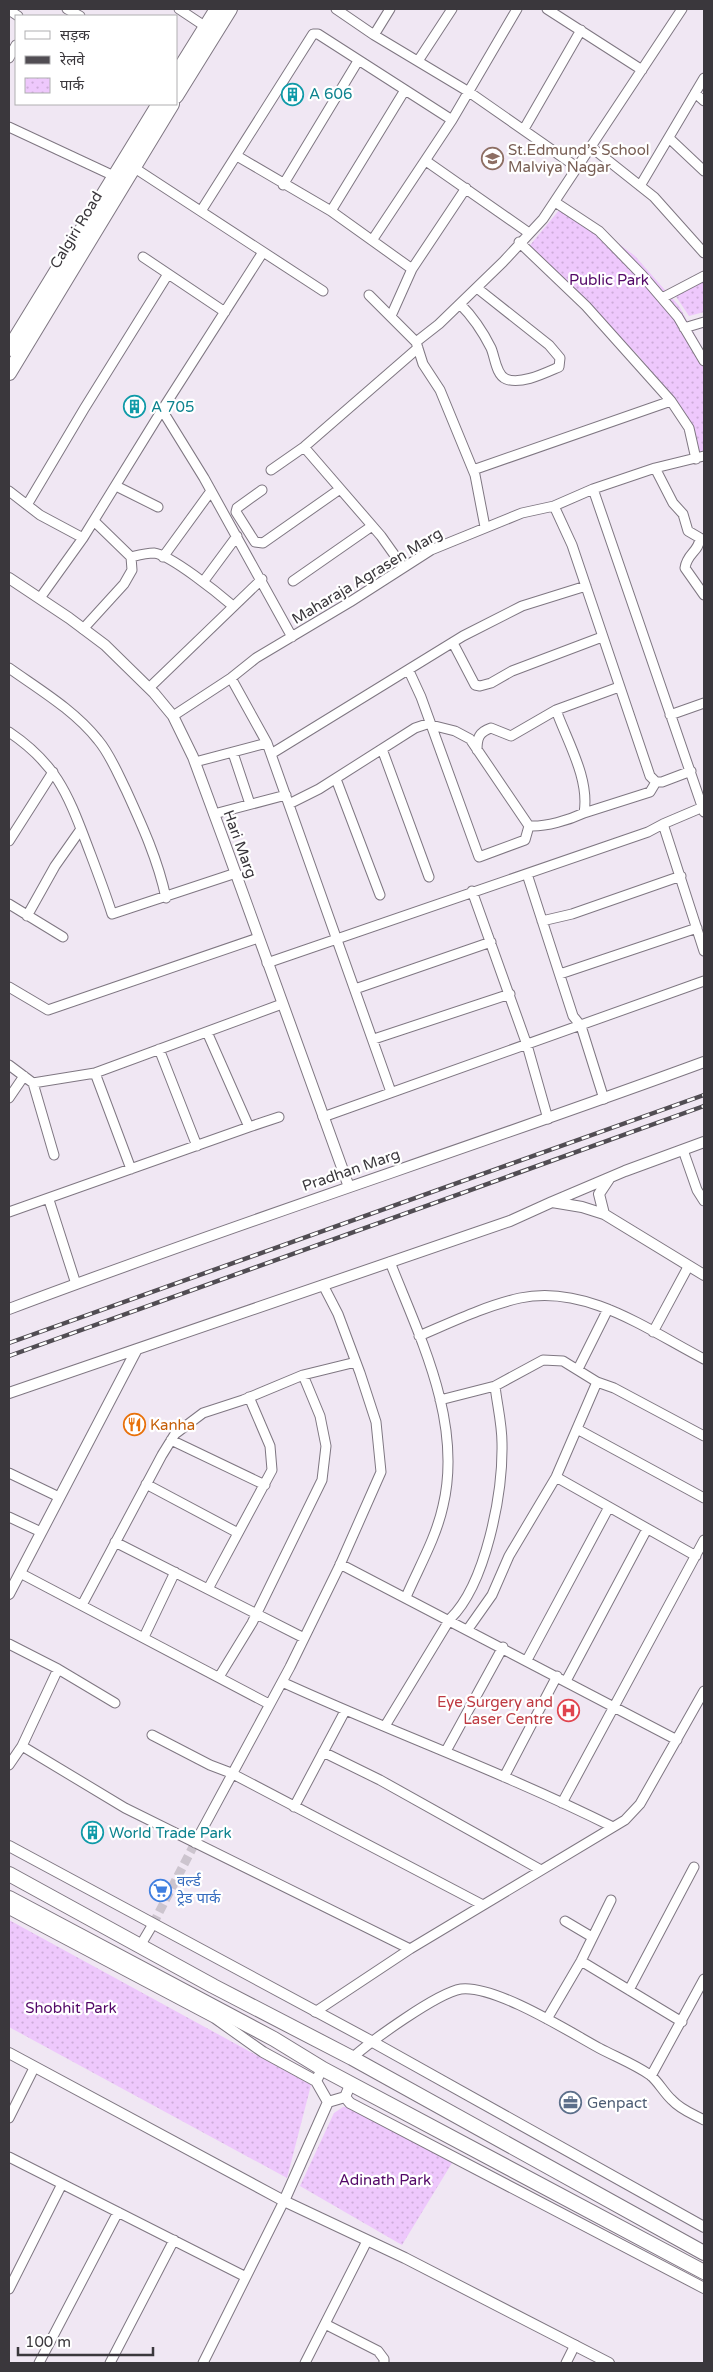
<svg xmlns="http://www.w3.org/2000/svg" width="713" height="2372" font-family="'Varela Round','Noto Sans Devanagari',sans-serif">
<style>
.park{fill:url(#park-dots)}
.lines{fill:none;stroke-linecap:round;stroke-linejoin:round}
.minor-tunnel{stroke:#ccc4ce;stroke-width:9;stroke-dasharray:9 4.5;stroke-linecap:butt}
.minor-casing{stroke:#7f7782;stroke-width:11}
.tertiary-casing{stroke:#7f7782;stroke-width:12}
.primary-casing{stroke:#7f7782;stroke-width:16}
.minor{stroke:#fff;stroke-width:9}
.tertiary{stroke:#fff;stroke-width:10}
.primary{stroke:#fff;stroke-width:14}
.rail-casing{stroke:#514d53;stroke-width:4.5}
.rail{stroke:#fff;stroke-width:2.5;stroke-dasharray:8;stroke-linecap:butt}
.labels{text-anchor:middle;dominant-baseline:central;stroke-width:4.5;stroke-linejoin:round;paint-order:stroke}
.culture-label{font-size:15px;fill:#0d838f;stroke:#fff;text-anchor:start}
.education-label{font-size:15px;fill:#785e54;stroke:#fff;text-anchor:start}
.street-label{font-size:15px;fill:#3a373c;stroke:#fff}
.park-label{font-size:15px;fill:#530868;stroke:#fff}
.food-label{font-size:15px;fill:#c56008;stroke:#fff;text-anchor:start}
.health-label{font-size:15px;fill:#be3a42;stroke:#fff;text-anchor:end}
.shop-label{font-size:15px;fill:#366cbe;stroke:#fff;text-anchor:start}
.service-label{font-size:15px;fill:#4e5e75;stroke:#fff;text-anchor:start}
</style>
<defs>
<pattern id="park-dots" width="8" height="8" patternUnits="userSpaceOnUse" patternTransform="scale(1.25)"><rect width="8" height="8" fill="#eec8fc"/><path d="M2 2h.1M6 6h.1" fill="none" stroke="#cdacd9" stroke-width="1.8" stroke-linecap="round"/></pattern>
</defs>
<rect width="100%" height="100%" fill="#f0e7f3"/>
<!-- park -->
<path class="park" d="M 565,203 L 635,256 L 679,306 L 704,351 L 704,453 L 695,455 L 673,398 L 637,354 L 526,250 Z
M 704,273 L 704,312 L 689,316 L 671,289 Z
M 9,1920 L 311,2085 L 287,2178 L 9,2027 Z
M 343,2107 L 349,2107 L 452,2163 L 402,2245 L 300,2186 L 334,2113 Z"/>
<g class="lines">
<!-- minor-tunnel -->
<path class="minor-tunnel" d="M 153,1924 L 195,1843"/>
<defs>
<path id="minor" d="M 67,9 L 80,16
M 179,9 L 206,27
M 336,9 L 374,35 L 469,92 L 578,168
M 547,9 L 642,70
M 9,10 L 18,16
M 374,35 L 390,9
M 9,58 L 16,45
M 418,61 L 452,9
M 695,93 L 704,101
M 9,127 L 114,176
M 524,129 L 581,30
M 669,138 L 704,171
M 591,147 L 654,197 L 704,253
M 237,156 L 331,211 L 412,269
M 426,161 L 529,233
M 130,165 L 323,291
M 283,185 L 358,61
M 640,186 L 704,78
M 555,202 L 599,231 L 642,275 L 678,317 L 704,361
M 201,211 L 313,34 L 318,34 L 452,120
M 331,211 L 405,90
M 373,239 L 452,120 L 517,9
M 519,242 L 586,306 L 671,401 L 689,428 L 696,459
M 143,257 L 225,312
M 369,295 L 416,342 L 423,364 L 440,390 L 475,475 L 485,527
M 662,298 L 704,276
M 460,304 C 473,317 483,332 491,348 C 495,357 496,375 506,379 C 521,385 545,373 559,367 L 560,358 L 549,345 L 477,288
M 391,316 L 412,269 L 466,188
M 684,328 L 704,322
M 416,342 L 439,324 L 503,262 L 543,219 L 682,9
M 162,410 L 204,478 L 292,637
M 304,447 L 381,536 L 403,567
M 655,468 L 673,503 L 683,514 L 688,531 L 700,538 C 699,552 687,553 685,568 L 704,595
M 271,470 L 304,447 L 418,348
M 473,470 L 671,401
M 116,486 L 158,507
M 593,489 L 704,812
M 262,490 L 237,508 L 236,512 L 255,542 L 263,543 L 340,489
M 9,491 L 40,515 L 83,538
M 27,505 L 84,409 L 168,274
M 554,506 L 572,545 L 650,776 L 656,782 L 662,782 L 691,771
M 131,557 C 139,555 146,553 154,553 C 171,555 219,594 233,606
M 163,557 L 211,491
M 293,581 L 372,526
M 203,582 L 237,536
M 40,598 L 83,538 L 162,410 L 263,252
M 83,629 L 124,584 L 132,570 L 131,557 L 94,521
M 453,643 L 475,685 L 480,686 L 491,683 L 512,671 L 602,637
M 9,668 C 40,690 74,710 98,740 C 110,754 118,774 126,790 C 142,825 158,860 166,898
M 409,671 L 421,697 L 479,857 L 525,840 L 529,826
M 231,678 L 267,743 L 391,1092
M 149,688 L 262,579
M 670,715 L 704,703
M 173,716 L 231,678 L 256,658 L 350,602 L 431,550 L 522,513 L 554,506 L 593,489 L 655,468 L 704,456
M 9,732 C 55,763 67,792 86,842 C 95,866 104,889 112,914 L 236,873
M 382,749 L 429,877
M 477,750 C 477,738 479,732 491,728 L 511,736 L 556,710 L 619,687
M 233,753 L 250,804
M 271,754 L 463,636 L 522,606 L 586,586
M 195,762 L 267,743
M 336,779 L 380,895
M 289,804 L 319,789 L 415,728 L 427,724 L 455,731 L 470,739 L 529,826 C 546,827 569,820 584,813 C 590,779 567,741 556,710
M 584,813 L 650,792 L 656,782
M 214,814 L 286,795
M 663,824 L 703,807
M 9,841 L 53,772
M 527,874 L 573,1016 L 581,1026 L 604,1099
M 472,891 L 527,1045 L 548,1119
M 9,904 L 63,937
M 27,916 L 55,866 L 81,829
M 542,921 L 572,914 L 681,876
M 267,963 L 648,832 L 663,824 L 704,951
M 560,974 L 697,928
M 9,987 L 48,1010 L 258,938
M 355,989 L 491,942
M 374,1039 L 510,994
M 159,1049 L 197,1146
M 9,1065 L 33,1083 L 95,1073 L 282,1004
M 95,1073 L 131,1169
M 33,1083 L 54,1155
M 9,1098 L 24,1076
M 323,1117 L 704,981
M 249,1127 L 279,1117
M 683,1150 L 697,1190 L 704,1201
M 49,1200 L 76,1284
M 9,1212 L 249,1127 L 207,1032
M 390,1262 C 420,1338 463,1422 443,1506 C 436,1538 419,1567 406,1597
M 653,1332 L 688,1267
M 419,1336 C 452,1322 485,1306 520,1298 C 586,1284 648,1330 704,1359
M 578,1369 L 608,1309
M 440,1400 L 495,1386 L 543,1360 L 563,1361 L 597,1382 L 614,1388 L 704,1436
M 577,1429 L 704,1498
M 171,1440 L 265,1485
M 9,1473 L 59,1497
M 556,1477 L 696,1556
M 146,1484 L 238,1533
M 9,1517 L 41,1532
M 115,1542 L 304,1638
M 340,1564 L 677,1740
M 20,1573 L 269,1704
M 208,1589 L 272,1470 L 270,1446 L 249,1397
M 82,1605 L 162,1455 L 175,1434 L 203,1413 L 243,1400 L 303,1375 L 356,1362
M 468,1629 L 492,1595 L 509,1556 L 556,1477 L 597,1382
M 144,1637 L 175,1572
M 9,1644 L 58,1669 L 115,1703
M 527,1660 L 609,1507
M 58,1669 L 22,1746 L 125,1808 L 410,1949
M 219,1677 L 252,1623 L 322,1480 L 326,1446 L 320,1416 L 303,1375
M 566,1681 L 647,1529
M 282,1682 C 391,1732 505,1773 613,1827
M 385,1726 L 450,1619 C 486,1584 503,1493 502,1443 C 502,1424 497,1404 495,1386
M 152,1735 L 210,1765 L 231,1773 L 483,1905
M 446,1751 L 503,1647
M 323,1752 L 380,1780 L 541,1870
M 9,1765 L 22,1746
M 504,1777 L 557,1676
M 562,1803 L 704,1540
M 294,1807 L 345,1711
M 195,1843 L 290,1667 L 339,1567 L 381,1472 L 376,1422 L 360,1373 L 338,1314 L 323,1285
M 565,1921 L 592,1937
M 140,1946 L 153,1924
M 581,1961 L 682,2022
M 629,1990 L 694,1867
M 315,2012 L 410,1949 L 625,1820 L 640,1804 L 704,1691
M 547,2019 L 581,1961 L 611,1900
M 352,2058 C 371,2041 437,1993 461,1989 C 495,1985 568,2031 599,2048 C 616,2057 634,2064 650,2075 C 658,2081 664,2093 672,2100 C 681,2110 693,2114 704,2120
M 651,2076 L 704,1979
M 9,2118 L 34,2068
M 9,2157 L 246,2277
M 9,2289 L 62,2184
M 325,2324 L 378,2351 L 384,2359 L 384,2363
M 39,2363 L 118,2212
M 110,2363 L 174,2240
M 203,2363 L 284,2201
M 305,2363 L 367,2241
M 566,2363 L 575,2345"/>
<path id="tertiary" d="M 9,578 L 69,618 L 105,645 L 154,693 L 173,716 L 193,757 L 224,841 L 349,1187
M 552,1202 L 625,1171 L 704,1142
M 604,1214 L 599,1194 L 609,1179
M 9,1309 C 239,1222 473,1147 704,1062
M 9,1393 L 510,1221 L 552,1202 L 582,1207 L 604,1214 L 704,1275
M 9,1594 L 137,1349
M 9,1846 L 371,2041 L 704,2227
M 9,1909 L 215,2018 L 263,2052 L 316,2081
M 9,2053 L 284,2201 L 405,2258 L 609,2363
M 319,2075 L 316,2081 L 328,2102
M 345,2097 L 350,2103 L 704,2288
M 284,2201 L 328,2102 L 345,2097 L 351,2083"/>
<path id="primary" d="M 176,75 L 217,9
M 176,96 L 230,9
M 9,349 L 159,104
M 9,373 L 172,104
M 9,1874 L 213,1986 L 352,2058 L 704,2253
M 9,1898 L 274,2039 L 323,2069 L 704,2272"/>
</defs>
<!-- minor casing -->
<use href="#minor" class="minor-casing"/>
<!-- tertiary casing -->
<use href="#tertiary" class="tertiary-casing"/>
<!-- primary casing -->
<use href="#primary" class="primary-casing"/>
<!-- minor -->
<use href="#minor" class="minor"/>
<!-- tertiary -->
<use href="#tertiary" class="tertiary"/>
<!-- primary -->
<use href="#primary" class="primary"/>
<defs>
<path id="rail" d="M 9,1343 L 704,1095
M 9,1356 L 704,1106"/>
</defs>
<!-- rail casing -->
<use href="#rail" class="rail-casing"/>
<!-- rail -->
<use href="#rail" class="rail"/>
</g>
<!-- icons -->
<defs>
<symbol id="building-ring" viewBox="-11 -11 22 22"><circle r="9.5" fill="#fff" stroke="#0f9aa8" stroke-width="1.5"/><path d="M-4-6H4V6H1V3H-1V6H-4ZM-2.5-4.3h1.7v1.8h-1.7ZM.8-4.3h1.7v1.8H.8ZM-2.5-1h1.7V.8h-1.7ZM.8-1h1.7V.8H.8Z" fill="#0f9aa8"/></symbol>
<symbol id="school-ring" viewBox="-11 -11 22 22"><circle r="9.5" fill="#fff" stroke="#8d6e63" stroke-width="1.5"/><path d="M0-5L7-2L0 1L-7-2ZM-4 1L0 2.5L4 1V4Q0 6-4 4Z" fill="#8d6e63"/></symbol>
<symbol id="restaurant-ring" viewBox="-11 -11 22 22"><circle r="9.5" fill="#fff" stroke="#e8710a" stroke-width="1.5"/><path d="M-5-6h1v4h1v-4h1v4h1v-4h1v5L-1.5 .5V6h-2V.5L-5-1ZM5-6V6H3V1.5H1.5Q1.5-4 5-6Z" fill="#e8710a"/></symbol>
<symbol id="hospital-ring" viewBox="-11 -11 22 22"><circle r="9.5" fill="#fff" stroke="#e0444e" stroke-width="1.5"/><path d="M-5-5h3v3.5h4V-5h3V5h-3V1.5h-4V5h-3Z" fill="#e0444e"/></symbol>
<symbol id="supermarket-ring" viewBox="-11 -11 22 22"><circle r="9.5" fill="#fff" stroke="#3f7fe0" stroke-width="1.5"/><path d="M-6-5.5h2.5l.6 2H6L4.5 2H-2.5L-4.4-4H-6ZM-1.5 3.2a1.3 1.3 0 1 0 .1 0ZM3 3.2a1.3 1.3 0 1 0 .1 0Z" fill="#3f7fe0"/></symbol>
<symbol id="office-ring" viewBox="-11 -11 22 22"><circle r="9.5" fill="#fff" stroke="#5c6f8a" stroke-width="1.5"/><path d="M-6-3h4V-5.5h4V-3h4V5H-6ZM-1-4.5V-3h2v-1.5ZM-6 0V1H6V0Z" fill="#5c6f8a"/></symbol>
</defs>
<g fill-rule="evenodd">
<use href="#building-ring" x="280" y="82" width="25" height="25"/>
<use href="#school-ring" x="480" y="146" width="25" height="25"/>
<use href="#building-ring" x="122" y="394" width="25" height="25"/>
<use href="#restaurant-ring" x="122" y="1412" width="25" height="25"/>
<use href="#hospital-ring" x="556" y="1698" width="25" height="25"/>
<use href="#building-ring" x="80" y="1820" width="25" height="25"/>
<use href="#supermarket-ring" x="148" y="1878" width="25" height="25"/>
<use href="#office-ring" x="558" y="2090" width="25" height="25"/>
</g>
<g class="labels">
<!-- culture labels -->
<g class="culture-label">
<text x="309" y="94">A 606</text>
<text x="151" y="407">A 705</text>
<text x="109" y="1833">World Trade Park</text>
</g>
<!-- education labels -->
<g class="education-label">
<text x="508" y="150">St.Edmund’s School<tspan x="508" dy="17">Malviya Nagar</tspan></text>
</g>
<!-- street labels -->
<g class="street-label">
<text transform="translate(76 230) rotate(-59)">Calgiri Road</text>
<text transform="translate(367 576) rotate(-31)">Maharaja Agrasen Marg</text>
<text transform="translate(240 844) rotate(70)">Hari Marg</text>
<text transform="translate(351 1170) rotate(-19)">Pradhan Marg</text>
</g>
<!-- park labels -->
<g class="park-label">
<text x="609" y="280">Public Park</text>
<text x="71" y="2008">Shobhit Park</text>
<text x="385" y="2180">Adinath Park</text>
</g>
<!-- food labels -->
<g class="food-label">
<text x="150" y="1425">Kanha</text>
</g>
<!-- health labels -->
<g class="health-label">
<text x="553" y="1702">Eye Surgery and<tspan x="553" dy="17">Laser Centre</tspan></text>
</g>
<!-- shop labels -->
<g class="shop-label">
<text x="177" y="1881">वर्ल्ड<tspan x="177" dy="17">ट्रेड पार्क</tspan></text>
</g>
<!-- service labels -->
<g class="service-label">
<text x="587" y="2103">Genpact</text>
</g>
</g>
<!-- border -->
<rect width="713" height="2372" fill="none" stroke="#3a373c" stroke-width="20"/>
<!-- legend -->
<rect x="15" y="15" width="162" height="90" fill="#ffffff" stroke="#b0afb1"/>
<rect x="25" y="31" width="25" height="8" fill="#ffffff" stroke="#b0afb1"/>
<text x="60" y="40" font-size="15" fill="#3a373c">सड़क</text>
<rect x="25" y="56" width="25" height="8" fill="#514d53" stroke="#b0afb1"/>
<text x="60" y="65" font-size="15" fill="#3a373c">रेलवे</text>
<rect x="25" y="78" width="25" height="15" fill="url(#park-dots)" stroke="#b0afb1"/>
<text x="60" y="90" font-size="15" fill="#3a373c">पार्क</text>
<!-- scale -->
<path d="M18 2347v8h135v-8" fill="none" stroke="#3a373c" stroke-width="2.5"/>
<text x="25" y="2347" font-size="15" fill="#3a373c" stroke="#ffffff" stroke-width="4" paint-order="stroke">100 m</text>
</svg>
